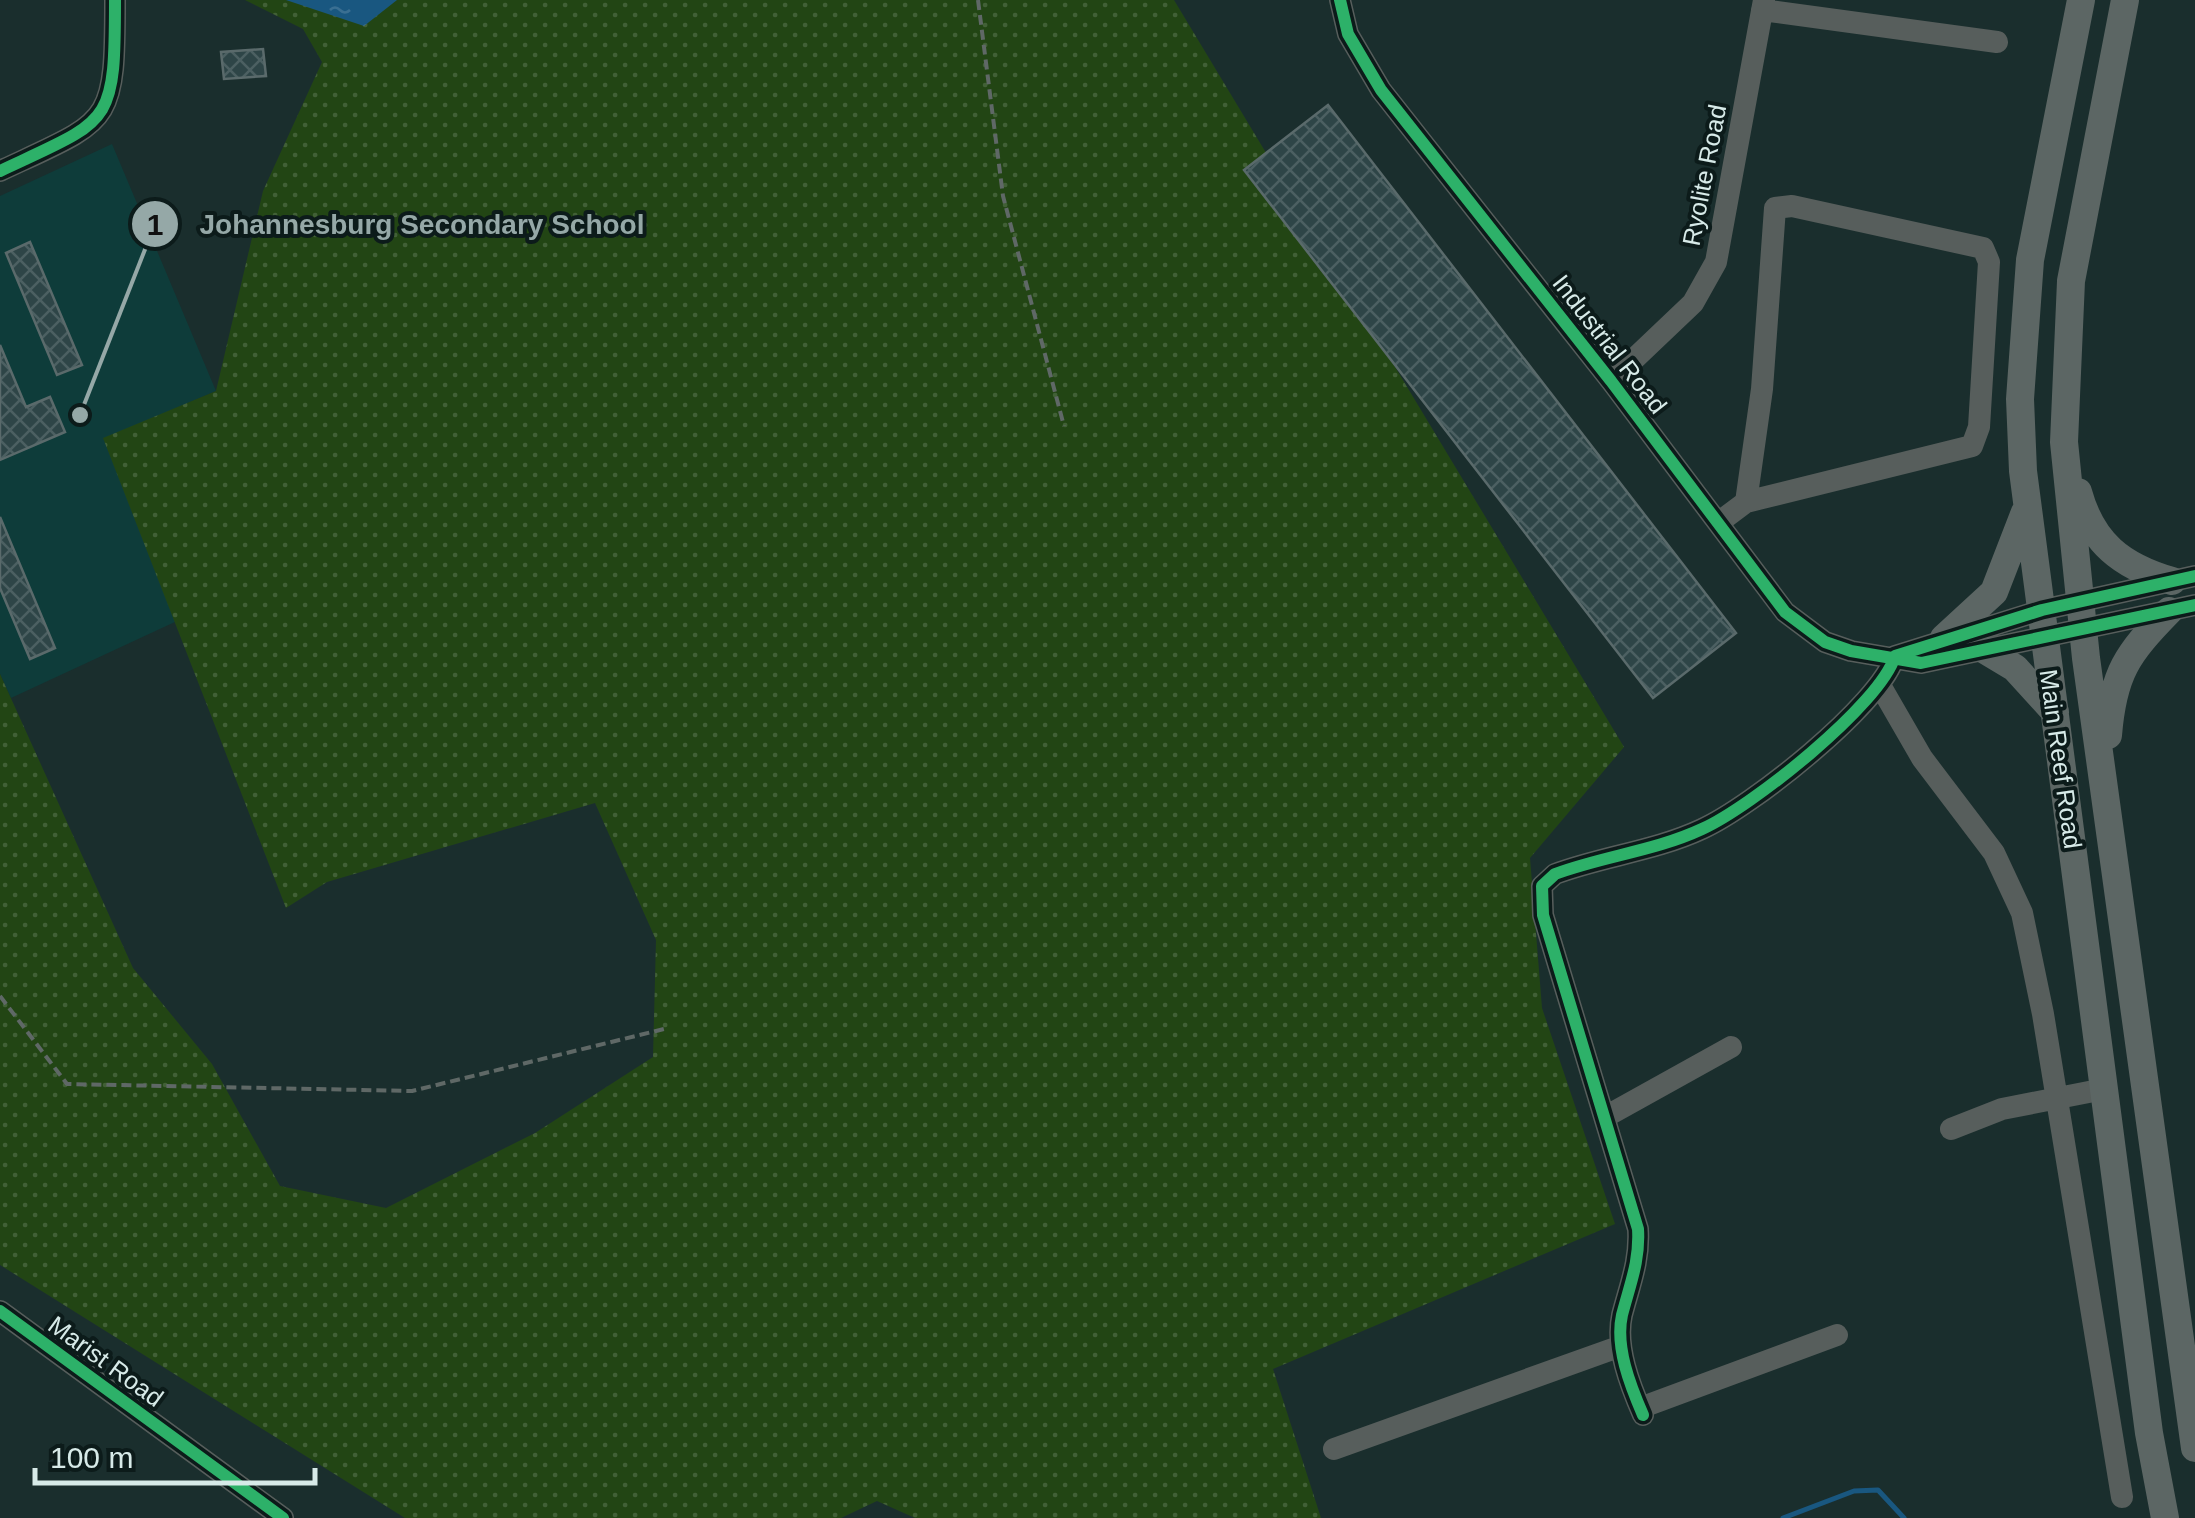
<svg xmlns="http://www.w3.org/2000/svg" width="2195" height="1518" font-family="Helvetica,sans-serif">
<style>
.built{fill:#0e3c3a}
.green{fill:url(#green-dots)}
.water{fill:url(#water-ripples)}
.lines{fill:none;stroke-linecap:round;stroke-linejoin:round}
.stream{stroke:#195780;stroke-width:5}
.building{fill:url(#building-cross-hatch);stroke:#5a6a6b;stroke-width:2.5}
.path{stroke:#5f6866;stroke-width:4;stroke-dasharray:10 5;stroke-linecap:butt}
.minor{stroke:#575e5c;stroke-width:22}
.major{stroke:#5c6664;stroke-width:28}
.cycleway-casing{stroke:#0c1b1a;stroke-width:19}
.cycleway{stroke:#2db169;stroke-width:12}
.labels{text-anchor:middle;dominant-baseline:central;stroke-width:8;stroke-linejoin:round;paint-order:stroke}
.street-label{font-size:25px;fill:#d7eae8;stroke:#0c1b1a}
.leader{fill:none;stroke:#95a8a7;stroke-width:4}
.callout-dot{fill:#95a8a7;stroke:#0c1b1a;stroke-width:4}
.mark-label{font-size:30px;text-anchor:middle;font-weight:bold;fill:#111}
.callout-label{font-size:28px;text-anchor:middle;font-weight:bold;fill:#95a8a7;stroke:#0c1b1a;stroke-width:8;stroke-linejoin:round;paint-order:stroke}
</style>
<defs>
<pattern id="green-dots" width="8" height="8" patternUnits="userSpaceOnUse" patternTransform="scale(2.5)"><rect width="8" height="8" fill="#224514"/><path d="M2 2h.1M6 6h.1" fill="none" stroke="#416036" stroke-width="1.8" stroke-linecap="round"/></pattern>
<pattern id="water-ripples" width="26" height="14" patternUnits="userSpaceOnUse" patternTransform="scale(2.5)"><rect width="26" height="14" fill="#195780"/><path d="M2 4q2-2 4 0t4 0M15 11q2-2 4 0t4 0" fill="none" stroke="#3a6f92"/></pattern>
<pattern id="building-cross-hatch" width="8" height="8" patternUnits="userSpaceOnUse" patternTransform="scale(2.5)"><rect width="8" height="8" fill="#2e4547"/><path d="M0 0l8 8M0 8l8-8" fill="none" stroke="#4c6062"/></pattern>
</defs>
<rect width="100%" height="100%" fill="#1a2e2d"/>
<!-- built -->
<path class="built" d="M 112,144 L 216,391 L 104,439 L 177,621 L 11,698 L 0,674 L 0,196 Z"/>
<!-- green -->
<path class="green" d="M 245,0 L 1174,0 L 1624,747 L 1530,858 L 1542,1008 L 1615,1224 L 1273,1369 L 1321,1518 L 915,1518 L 877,1501 L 841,1518 L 405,1518 L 0,1265 L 0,674 L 133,968 L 212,1064 L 280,1186 L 386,1208 L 535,1133 L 653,1057 L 656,940 L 595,803 L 327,882 L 286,908 L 103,438 L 216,391 L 263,191 L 322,62 L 303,29 Z"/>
<!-- water -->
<path class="water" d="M 286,0 L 397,0 L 364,26 Z"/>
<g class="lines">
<!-- stream -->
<path class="stream" d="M 1783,1518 L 1854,1491 L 1878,1490 L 1904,1518"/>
</g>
<!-- building -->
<path class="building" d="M 263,49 L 266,76 L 224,79 L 221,52 Z
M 1328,105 L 1736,633 L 1653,698 L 1244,170 Z
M 30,242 L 82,365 L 57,375 L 6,253 Z
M 0,345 L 26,407 L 50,397 L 65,432 L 0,460 Z
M 0,517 L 55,648 L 30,659 L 0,588 Z"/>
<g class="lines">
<!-- path -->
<path class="path" d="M 978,0 L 1003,196 L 1064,426
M 0,996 L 67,1084 L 412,1091 L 664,1029"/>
<!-- minor -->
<path class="minor" d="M 1340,0 L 1348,34 L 1381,90 L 1611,381 L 1785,612 L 1825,642 L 1851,651 L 1921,663 L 2195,605
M 1762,10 L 1997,42
M 0,171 C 111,119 115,127 115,0
M 1611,381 L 1693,303 L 1716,262 L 1764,0
M 1718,523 L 1746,502 L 1972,446 L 1979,427 L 1989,262 L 1983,248 L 1792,206 L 1775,208 L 1762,389 L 1746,502
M 1881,687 L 1922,758 L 1994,853 L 2022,913 L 2043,1014 L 2122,1497
M 1605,1117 L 1731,1047
M 1951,1129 L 2002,1109 L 2104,1089
M 0,1311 L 283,1518
M 1640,1408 L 1837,1335
M 1643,1415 C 1630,1385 1615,1347 1622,1315 C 1630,1284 1640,1261 1638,1229 L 1543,915 L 1542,886 L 1555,874 C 1603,856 1655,851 1702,829 C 1751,807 1880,705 1895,656 L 2042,610 L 2195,576
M 1334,1449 L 1621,1346"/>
<!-- major -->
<path class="major" d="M 2081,0 L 2030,260 L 2020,399 L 2023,471 L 2149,1433 L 2165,1518
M 2125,0 L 2071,281 L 2064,442 L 2086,658 L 2195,1448
M 2078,492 C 2092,543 2121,566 2172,581
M 1944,638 L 1994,592 L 2025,512
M 1985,650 L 2015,668 L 2055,712
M 2108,735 C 2113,673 2127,654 2169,611"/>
<defs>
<path id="cycleway" d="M 1340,0 L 1348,34 L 1381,90 L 1611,381 L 1785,612 L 1825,642 L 1851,651 L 1921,663 L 2195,605
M 0,171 C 111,119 115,127 115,0
M 0,1311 L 283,1518
M 1643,1415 C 1630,1385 1615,1347 1622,1315 C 1630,1284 1640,1261 1638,1229 L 1543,915 L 1542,886 L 1555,874 C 1603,856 1655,851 1702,829 C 1751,807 1880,705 1895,656 L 2042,610 L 2195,576"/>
</defs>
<!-- cycleway casing -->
<use href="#cycleway" class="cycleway-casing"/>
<!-- cycleway -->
<use href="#cycleway" class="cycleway"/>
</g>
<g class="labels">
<!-- street labels -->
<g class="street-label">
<text transform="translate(1704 175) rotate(-79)">Ryolite Road</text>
<text transform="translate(1610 344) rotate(52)">Industrial Road</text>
<text transform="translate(2061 759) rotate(82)">Main Reef Road</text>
<text transform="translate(106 1361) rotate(36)">Marist Road</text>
</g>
</g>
<!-- callouts -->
<path class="leader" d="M80 415L155 224"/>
<g class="callout-dot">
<circle cx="80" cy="415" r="10"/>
<circle cx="155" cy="224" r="25"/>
</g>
<g class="mark-label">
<text x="155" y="235">1</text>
</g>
<g class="callout-label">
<text x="422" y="234">Johannesburg Secondary School</text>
</g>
<!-- scale -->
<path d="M35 1468v15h280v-15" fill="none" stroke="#d7eae8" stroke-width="5"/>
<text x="50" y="1468" font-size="30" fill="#d7eae8" stroke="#0c1b1a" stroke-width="8" paint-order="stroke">100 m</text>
</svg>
